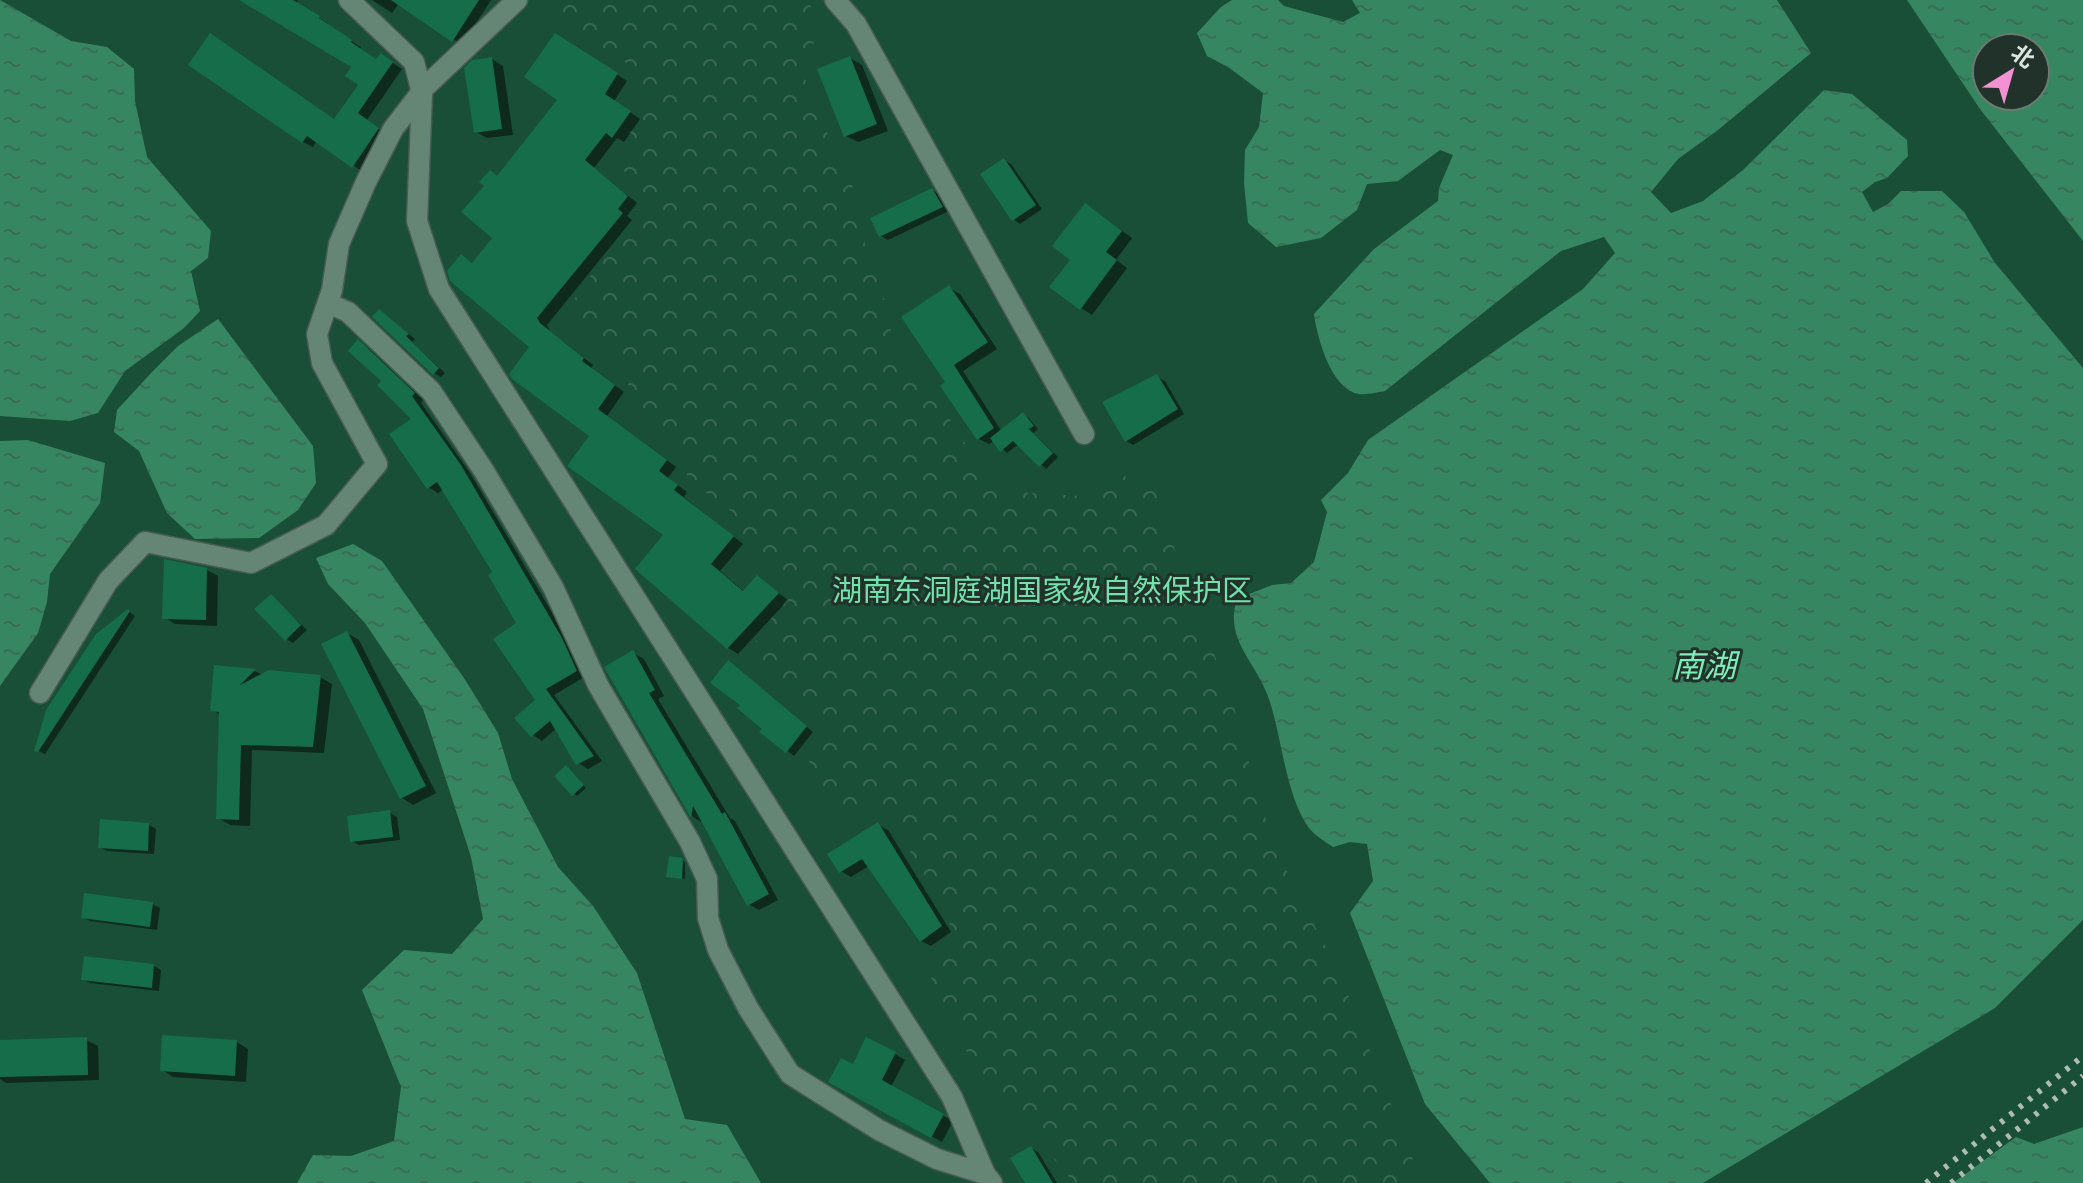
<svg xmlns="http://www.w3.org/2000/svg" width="2083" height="1183" font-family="'Sofia Sans Condensed','Noto Sans SC',sans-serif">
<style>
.green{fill:#194f37;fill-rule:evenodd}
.forest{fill:url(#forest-crowns)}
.water{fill:url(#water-ripples);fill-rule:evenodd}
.shadow{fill:#0007}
.building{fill:#166d4a}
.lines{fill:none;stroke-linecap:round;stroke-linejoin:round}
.minor-casing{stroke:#4a5b52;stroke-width:23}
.minor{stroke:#668675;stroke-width:20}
.rail{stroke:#afbcb4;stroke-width:6;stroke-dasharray:4 8;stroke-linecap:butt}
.labels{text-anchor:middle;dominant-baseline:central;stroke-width:6;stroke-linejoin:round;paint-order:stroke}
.park-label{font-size:30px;fill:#73e1ac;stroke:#203229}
.water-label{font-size:32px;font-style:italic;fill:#7fedb7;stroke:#203229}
</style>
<defs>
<pattern id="forest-crowns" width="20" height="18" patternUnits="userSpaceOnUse" patternTransform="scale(2)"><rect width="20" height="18" fill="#194f37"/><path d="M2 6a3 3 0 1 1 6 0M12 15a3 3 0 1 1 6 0" fill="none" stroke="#3a6854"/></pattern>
<pattern id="water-ripples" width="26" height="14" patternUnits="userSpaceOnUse" patternTransform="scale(2)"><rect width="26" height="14" fill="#368661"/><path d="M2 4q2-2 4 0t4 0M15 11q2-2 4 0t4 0" fill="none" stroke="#3b6c55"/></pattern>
</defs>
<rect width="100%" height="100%" fill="#2a3d33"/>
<!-- green -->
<path class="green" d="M 0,0 L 2083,0 L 2083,1183 L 0,1183 ZM 1987,48 L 2035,48 L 2035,96 L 1987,96 Z"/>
<!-- forest -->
<path class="forest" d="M 546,0 L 810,0 L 815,38 L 804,77 L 823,125 L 851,179 L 861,233 L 882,289 L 894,347 L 928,386 L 974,457 L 1016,492 L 1080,496 L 1111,471 L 1154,488 L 1182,571 L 1232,700 L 1263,812 L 1292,883 L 1341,976 L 1422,1183 L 1074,1183 L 1049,1153 L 1002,1111 L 955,1032 L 931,977 L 952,929 C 930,884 910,841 872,808 L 849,825 L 820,787 L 806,754 L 828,718 L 749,651 L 793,587 L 747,543 L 734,513 L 704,491 L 683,471 L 675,444 L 622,402 L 632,374 L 562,317 L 645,197 L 616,161 L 642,100 L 629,65 L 539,7 Z"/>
<!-- water -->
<path class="water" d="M 0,0 L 71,41 L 107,47 L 134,69 L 135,101 L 147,157 L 211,231 L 208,258 L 191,271 L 200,311 L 184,328 L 125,371 L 98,413 L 70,421 L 0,416 Z
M 1232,0 L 1278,0 L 1284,6 L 1343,22 L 1360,13 L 1352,0 L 1777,0 L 1811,53 L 1718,130 L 1678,159 L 1651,192 L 1671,213 L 1703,201 L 1743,170 L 1824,90 L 1852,94 L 1907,140 L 1908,156 L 1887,178 L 1875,182 L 1862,192 L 1873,212 L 1888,204 L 1901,191 L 1942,191 L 1964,212 L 1995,263 L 2083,368 L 2083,920 L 1995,1008 L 1703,1183 L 1490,1183 L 1425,1104 L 1350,913 L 1373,881 L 1367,844 L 1350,842 L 1333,847 C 1326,842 1314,835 1309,828 C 1285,795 1282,735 1268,696 C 1255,661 1224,639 1237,599 L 1272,585 L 1291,583 L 1314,562 L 1327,512 L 1321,500 L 1348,473 L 1368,440 L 1583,289 L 1615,253 L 1604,237 L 1561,251 L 1385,391 C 1378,392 1367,395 1359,394 C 1331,390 1317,337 1314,314 L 1374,249 L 1438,201 L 1439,188 L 1453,155 L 1440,150 L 1398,181 L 1367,184 L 1357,210 L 1321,238 L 1276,247 L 1248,223 L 1244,183 L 1245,150 L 1259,127 L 1263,93 L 1228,67 L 1207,56 L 1197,33 L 1221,7 Z
M 1907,0 L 2083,0 L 2083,241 L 1980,109 ZM 1987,48 L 2035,48 L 2035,96 L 1987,96 Z
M 218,319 L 313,446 L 316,483 L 298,510 L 259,538 L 195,539 L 167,513 L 139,451 L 114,432 L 117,410 L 152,372 L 178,346 Z
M 28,440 L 105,463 L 100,503 L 50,574 L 47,602 L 38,633 L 0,686 L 0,441 Z
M 353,544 L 382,561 L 464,678 L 498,733 L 512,779 L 558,867 L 593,906 L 637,973 L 685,1119 L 727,1125 L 761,1183 L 297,1183 L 313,1155 L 351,1156 L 394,1141 L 401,1087 L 362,990 L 404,950 L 452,954 L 483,919 L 471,857 L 423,709 L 365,623 L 328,584 L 316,558 Z
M 2083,1127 L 2083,1183 L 1953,1183 L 2016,1137 L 2034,1144 Z"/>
<!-- shadow -->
<path class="shadow" d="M 247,0 L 298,0 L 296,4 L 329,24 L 327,25 L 361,47 L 360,49 L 377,61 L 391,62 L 402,69 L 367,120 L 388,136 L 363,172 L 317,141 L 313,147 L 303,142 L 191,64 L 335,121 L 361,84 L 353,66 Z
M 372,0 L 491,0 L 462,45 L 399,3 L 392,13 Z
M 566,41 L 627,81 L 614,101 L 640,119 L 624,142 L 617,138 L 594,168 L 637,203 L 627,216 L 632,220 L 547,325 L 550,331 L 593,365 L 591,368 L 624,392 L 607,416 L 676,467 L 668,478 L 687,492 L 684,497 L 743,544 L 720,571 L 745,592 L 757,577 L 788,600 L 738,654 L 728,648 L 666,535 L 592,435 L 531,347 L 462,257 L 474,264 L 495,238 L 498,177 L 560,99 Z
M 850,58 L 862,65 L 888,131 L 858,142 L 846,136 Z
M 492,59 L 503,66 L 513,135 L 487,138 L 476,132 Z
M 1004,160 L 1011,164 L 1042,209 L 1020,224 L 1013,219 Z
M 932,190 L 940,195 L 949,211 L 888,240 L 881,236 Z
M 1096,212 L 1132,238 L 1116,260 L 1127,268 L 1092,315 L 1081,308 L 1073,259 Z
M 949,288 L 960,294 L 997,349 L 963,371 L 1002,432 L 1023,415 L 1029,418 L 1038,429 L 1033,433 L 1058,457 L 1046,469 L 1019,444 L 1007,453 L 994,441 L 989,444 L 979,439 L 948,383 Z
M 387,316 L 415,339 L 412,342 L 445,373 L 441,377 L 434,373 Z
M 358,342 L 368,348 L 423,400 L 421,403 L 470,473 L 571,645 L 586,676 L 554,695 L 602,761 L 588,769 L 578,763 L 557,728 L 542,741 L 533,735 L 537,700 L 519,624 L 495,573 L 444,489 L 438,493 L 428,487 L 414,419 Z
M 1157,377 L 1165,381 L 1184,414 L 1133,445 L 1126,441 Z
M 207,570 L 218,576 L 217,626 L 175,624 L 164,617 Z
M 271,596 L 307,630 L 293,643 L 286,639 Z
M 128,611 L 135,616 L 45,754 L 36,750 Z
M 347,633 L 359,640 L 436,793 L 413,805 L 402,798 Z
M 633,653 L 644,659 L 664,696 L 658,699 L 730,818 L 735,821 L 778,900 L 759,910 L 748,904 L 702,818 L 701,822 L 692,816 L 607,667 Z
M 216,667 L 255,671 L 263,675 L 320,677 L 332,684 L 324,753 L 252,750 L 250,826 L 230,825 L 218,818 L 221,715 L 212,710 Z
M 735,667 L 813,732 L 794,756 L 762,732 L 765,728 L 743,705 Z
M 569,769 L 586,788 L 577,796 L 574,794 Z
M 389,812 L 397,817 L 400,840 L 359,845 L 352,841 Z
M 149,825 L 156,829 L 154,854 L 107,851 L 100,847 Z
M 878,825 L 888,830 L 951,932 L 931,946 L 921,941 L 869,866 L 851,877 L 841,871 Z
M 682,860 L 685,862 L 685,879 L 671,877 Z
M 152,904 L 160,908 L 157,930 L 90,921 L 83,917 Z
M 154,966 L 161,970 L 159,991 L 90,983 L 83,979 Z
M 86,1040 L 98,1046 L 99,1080 L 6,1083 L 0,1079 L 0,1042 Z
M 237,1042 L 248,1049 L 246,1082 L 173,1077 L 162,1070 Z
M 895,1054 L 905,1060 L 891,1087 L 953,1121 L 942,1142 L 831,1081 L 853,1067 Z
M 1031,1148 L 1038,1152 L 1057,1183 L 1027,1183 Z"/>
<!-- building -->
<path class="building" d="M 239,0 L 293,0 L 320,16 L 319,18 L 352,40 L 351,42 L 376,59 L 381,53 L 393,62 L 358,113 L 379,128 L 352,168 L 307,136 L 302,143 L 188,65 L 210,33 L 334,119 L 358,85 L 345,76 L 351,67 Z
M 391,0 L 479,0 L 452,42 Z
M 555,33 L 618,73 L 605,94 L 631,111 L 612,138 L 606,133 L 585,160 L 628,196 L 618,209 L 623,213 L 537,318 L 540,323 L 584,358 L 582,361 L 615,385 L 598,409 L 667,460 L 659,471 L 678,485 L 674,490 L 734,536 L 711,564 L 743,591 L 757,575 L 779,593 L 727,649 L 635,569 L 663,535 L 567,466 L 589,436 L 512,379 L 509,374 L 529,347 L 450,281 L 447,271 L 461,254 L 472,263 L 492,238 L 461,212 L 484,186 L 479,182 L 490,170 L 497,176 L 557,100 L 524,77 Z
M 850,56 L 877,124 L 844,137 L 817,69 Z
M 492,57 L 502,129 L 474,133 L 464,68 L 472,60 Z
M 1004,158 L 1036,205 L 1012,221 L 980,174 Z
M 932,188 L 943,207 L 879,237 L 870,218 Z
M 1085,203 L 1122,231 L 1106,252 L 1117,260 L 1080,310 L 1049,287 L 1070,260 L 1052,246 Z
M 949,285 L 988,342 L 954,365 L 994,428 L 977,440 L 940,386 L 945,382 L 901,317 Z
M 379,309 L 409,334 L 406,336 L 439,368 L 433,375 L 372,317 Z
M 358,339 L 415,393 L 412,396 L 461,465 L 562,638 L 577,671 L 546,689 L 594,756 L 576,765 L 550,721 L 531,737 L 514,718 L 535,700 L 493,639 L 516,623 L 488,575 L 492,572 L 437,482 L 427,489 L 389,434 L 411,419 L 377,385 L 381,381 L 348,351 Z
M 1157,374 L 1178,409 L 1125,442 L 1102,402 Z
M 1023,412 L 1034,426 L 1029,429 L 1053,453 L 1039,467 L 1013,441 L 1000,452 L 990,438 Z
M 164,559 L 207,568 L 206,620 L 162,619 Z
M 271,594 L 301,625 L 285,641 L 254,609 Z
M 128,609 L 130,611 L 38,752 L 34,751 L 46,710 L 96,634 Z
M 347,631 L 426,786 L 400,799 L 321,644 Z
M 633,650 L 655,690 L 649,693 L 722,814 L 725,812 L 769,894 L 747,906 L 693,806 L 691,818 L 604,667 Z
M 728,660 L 807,726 L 786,753 L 759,732 L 762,729 L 737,708 L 740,705 L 710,683 Z
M 214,665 L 256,669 L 240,685 L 269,670 L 321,675 L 313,747 L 241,745 L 239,820 L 216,819 L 219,712 L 210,711 Z
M 566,765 L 584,785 L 572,796 L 554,776 Z
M 390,810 L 393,837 L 350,842 L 347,816 Z
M 100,819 L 149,823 L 148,851 L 98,848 Z
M 878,822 L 942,926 L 920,942 L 862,859 L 839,873 L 827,854 Z
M 669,856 L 683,858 L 682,879 L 666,877 Z
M 84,893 L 153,902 L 150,927 L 81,918 Z
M 84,956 L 154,964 L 152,988 L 81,980 Z
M 162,1035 L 237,1040 L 235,1076 L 160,1071 Z
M 87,1037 L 88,1075 L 0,1077 L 0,1040 Z
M 866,1037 L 896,1052 L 882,1080 L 944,1114 L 931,1138 L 828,1082 L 841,1058 L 853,1064 Z
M 1031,1146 L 1053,1183 L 1025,1183 L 1010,1158 Z"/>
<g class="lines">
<defs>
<path id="minor" d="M 349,0 L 414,62 L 422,93 L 417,221 L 439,289 L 952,1097 L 985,1174 L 992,1183
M 835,0 L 856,24 L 1084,434
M 328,303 L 348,312 L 431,391 L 484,471 L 553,587 L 598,685 L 690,842 L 707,879 L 708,918 L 718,950 L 748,1008 L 790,1074 L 879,1130 L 937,1159 L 985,1174
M 40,693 L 108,581 L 145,542 L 251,563 L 326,525 L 377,464 L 322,363 L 317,334 L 332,290 L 339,244 L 366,182 L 393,129 L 426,86 L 517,0"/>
</defs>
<!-- minor casing -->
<use href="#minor" class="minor-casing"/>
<!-- minor -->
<use href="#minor" class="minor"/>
<!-- rail -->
<path class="rail" d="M 1926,1183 L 2083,1056
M 1951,1183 L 2083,1076"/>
</g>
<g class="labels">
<!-- park labels -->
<g class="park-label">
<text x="1042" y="592">湖南东洞庭湖国家级自然保护区</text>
</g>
<!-- water labels -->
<g class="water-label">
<text x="1704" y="667">南湖</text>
</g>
</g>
<!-- north arrow -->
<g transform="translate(2011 72) rotate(37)"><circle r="38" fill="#203229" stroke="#6b7a72" stroke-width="2"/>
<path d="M0-6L14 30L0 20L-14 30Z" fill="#f491d3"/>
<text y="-12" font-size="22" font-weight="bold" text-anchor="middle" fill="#dbe6df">北</text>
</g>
</svg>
